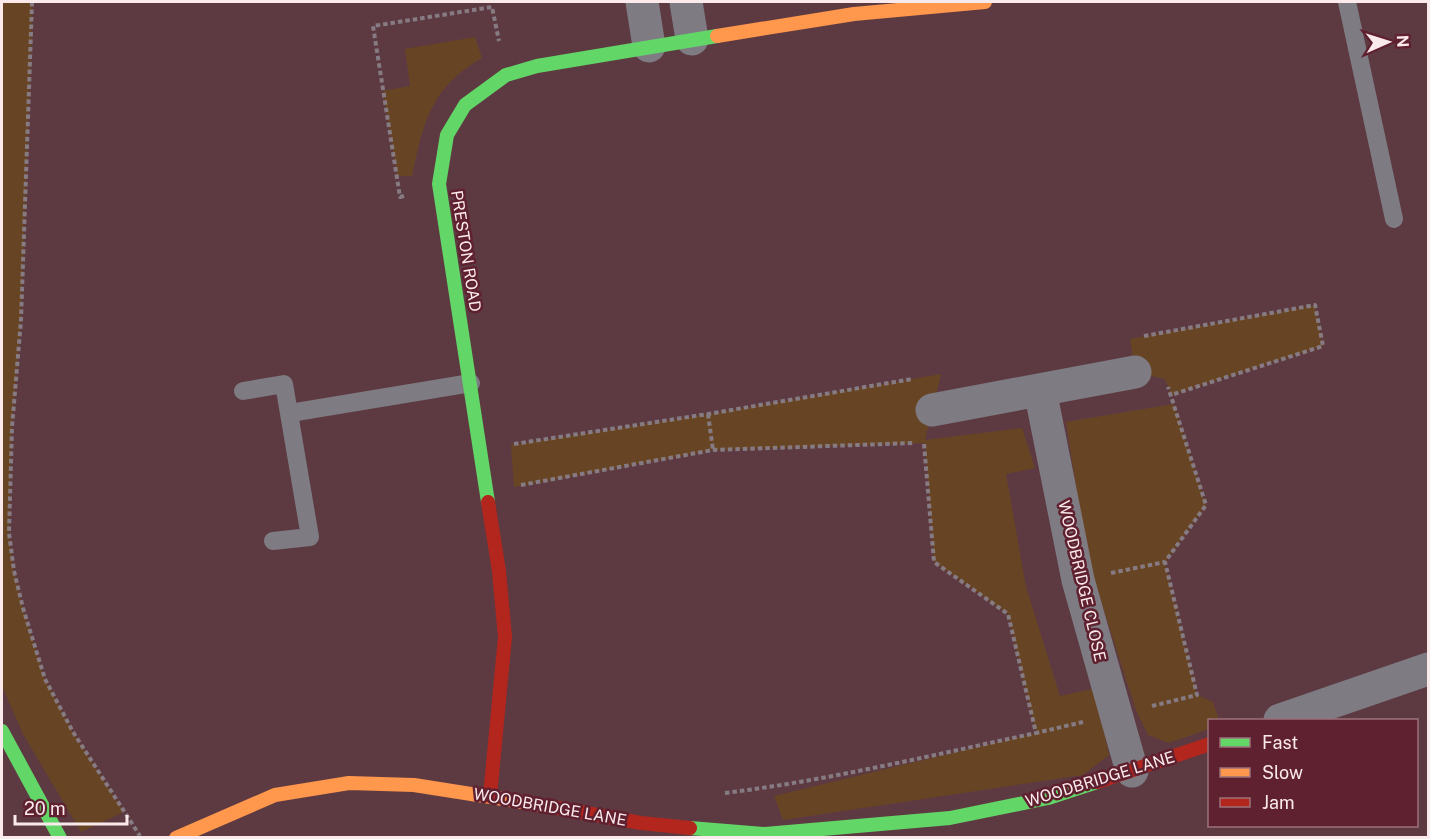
<svg xmlns="http://www.w3.org/2000/svg" width="1430" height="839" font-family="'Public Sans',sans-serif">
<style>
.green{fill:#674524}
.lines{fill:none;stroke-linecap:round;stroke-linejoin:round}
.path{stroke:#867b82;stroke-width:4;stroke-dasharray:4.5 3;stroke-linecap:butt}
.lane{stroke:#7e7b83;stroke-width:18}
.street{stroke:#7e7b83;stroke-width:33}
.fast{stroke:#63d668;stroke-width:14}
.slow{stroke:#ff974d;stroke-width:14}
.jam{stroke:#b3261e;stroke-width:14}
.labels{text-anchor:middle;dominant-baseline:central;stroke-width:5;stroke-linejoin:round;paint-order:stroke}
.street-label{font-size:16px;fill:#fbeaec;stroke:#5f202f}
</style>
<rect width="100%" height="100%" fill="#5d3a41"/>
<!-- green -->
<path class="green" d="M 2,2 L 33,2 L 21,320 L 12,427 L 9,533 L 14,571 L 23,608 L 45,679 L 73,732 L 124,812 L 81,832 L 23,734 L 2,686 Z
M 475,37 L 482,58 C 431,87 423,123 412,176 L 397,176 L 383,91 L 410,86 L 405,49 Z
M 1315,305 L 1323,346 L 1171,395 L 1165,379 L 1135,372 L 1130,339 Z
M 941,374 L 925,440 L 1022,428 L 1035,468 L 1006,474 L 1026,587 L 1060,696 L 1092,689 L 1101,718 L 1109,755 L 1083,775 L 783,820 L 774,796 L 1036,733 L 1008,614 L 934,562 L 925,443 L 713,450 L 514,487 L 511,445 L 708,414 Z
M 1174,404 L 1206,505 L 1165,563 L 1197,695 L 1213,702 L 1219,720 L 1210,720 L 1209,729 L 1169,743 L 1148,735 L 1136,710 L 1093,577 L 1079,507 L 1066,422 Z"/>
<g class="lines">
<!-- path -->
<path class="path" d="M 32,2 L 21,320 L 12,427 L 9,533 L 14,571 L 23,608 L 45,679 L 73,732 L 140,836
M 404,196 L 400,197 L 373,26 L 492,7 L 499,41
M 1144,336 L 1315,305 L 1323,346 L 1171,395
M 708,414 L 713,450
M 514,444 L 708,414 L 912,379
M 924,444 L 934,562 L 1008,614 L 1036,733 L 1083,722
M 521,485 L 713,450 L 915,443
M 1111,573 L 1165,562
M 1152,706 L 1197,695 L 1165,562 L 1206,505 L 1168,387
M 725,793 C 830,780 933,755 1036,733"/>
<!-- lane -->
<path class="lane" d="M 1347,2 L 1394,219
M 243,391 L 284,384 L 310,537 L 273,541
M 290,413 L 471,383"/>
<!-- street -->
<path class="street" d="M 642,2 L 649,46
M 686,2 L 692,39
M 1040,390 L 1078,580 L 1132,771
M 932,410 L 1135,372
M 1280,720 L 1428,669"/>
<!-- fast -->
<path class="fast" d="M 488,502 L 439,184 L 447,135 L 465,105 L 506,75 L 537,66 L 717,36
M 2,731 L 60,838
M 690,828 L 765,834 L 950,818 L 1048,798 L 1097,782"/>
<!-- slow -->
<path class="slow" d="M 717,36 L 854,14 L 985,2
M 176,838 L 275,795 L 349,783 L 414,785 L 553,807"/>
<!-- jam -->
<path class="jam" d="M 488,502 L 499,571 L 505,637 L 490,796
M 1097,782 L 1210,744
M 553,807 L 641,823 L 690,828"/>
</g>
<g class="labels">
<!-- street labels -->
<g class="street-label">
<text transform="translate(466 251) rotate(81)">PRESTON ROAD</text>
<text transform="translate(1082 581) rotate(77)">WOODBRIDGE CLOSE</text>
<text transform="translate(1100 779) rotate(-17)">WOODBRIDGE LANE</text>
<text transform="translate(550 807) rotate(10)">WOODBRIDGE LANE</text>
</g>
</g>
<!-- border -->
<rect width="1430" height="839" fill="none" stroke="#fbeaec" stroke-width="6"/>
<!-- legend -->
<rect x="1208" y="719" width="210" height="108" fill="#5f202f" stroke="#9d717b" stroke-width="1.5"/>
<rect x="1220" y="738" width="30" height="9" fill="#63d668" stroke="#9d717b" stroke-width="1.5"/>
<text x="1262" y="749" font-size="18" fill="#fbeaec">Fast</text>
<rect x="1220" y="768" width="30" height="9" fill="#ff974d" stroke="#9d717b" stroke-width="1.5"/>
<text x="1262" y="779" font-size="18" fill="#fbeaec">Slow</text>
<rect x="1220" y="798" width="30" height="9" fill="#b3261e" stroke="#9d717b" stroke-width="1.5"/>
<text x="1262" y="809" font-size="18" fill="#fbeaec">Jam</text>
<!-- north arrow -->
<g transform="translate(1388 42) rotate(87)" stroke="#5f202f" stroke-width="4.5" paint-order="stroke">
<path d="M0-4.5L10 22L0 15L-10 22Z" fill="#fbeaec"/>
<text y="-9" font-size="16" font-weight="bold" text-anchor="middle" fill="#fbeaec">N</text>
</g>
<!-- scale -->
<path d="M15 815v9h112v-9" fill="none" stroke="#fbeaec" stroke-width="3"/>
<text x="24" y="815" font-size="18" fill="#fbeaec" stroke="#5f202f" stroke-width="4.5" paint-order="stroke">20 m</text>
</svg>
